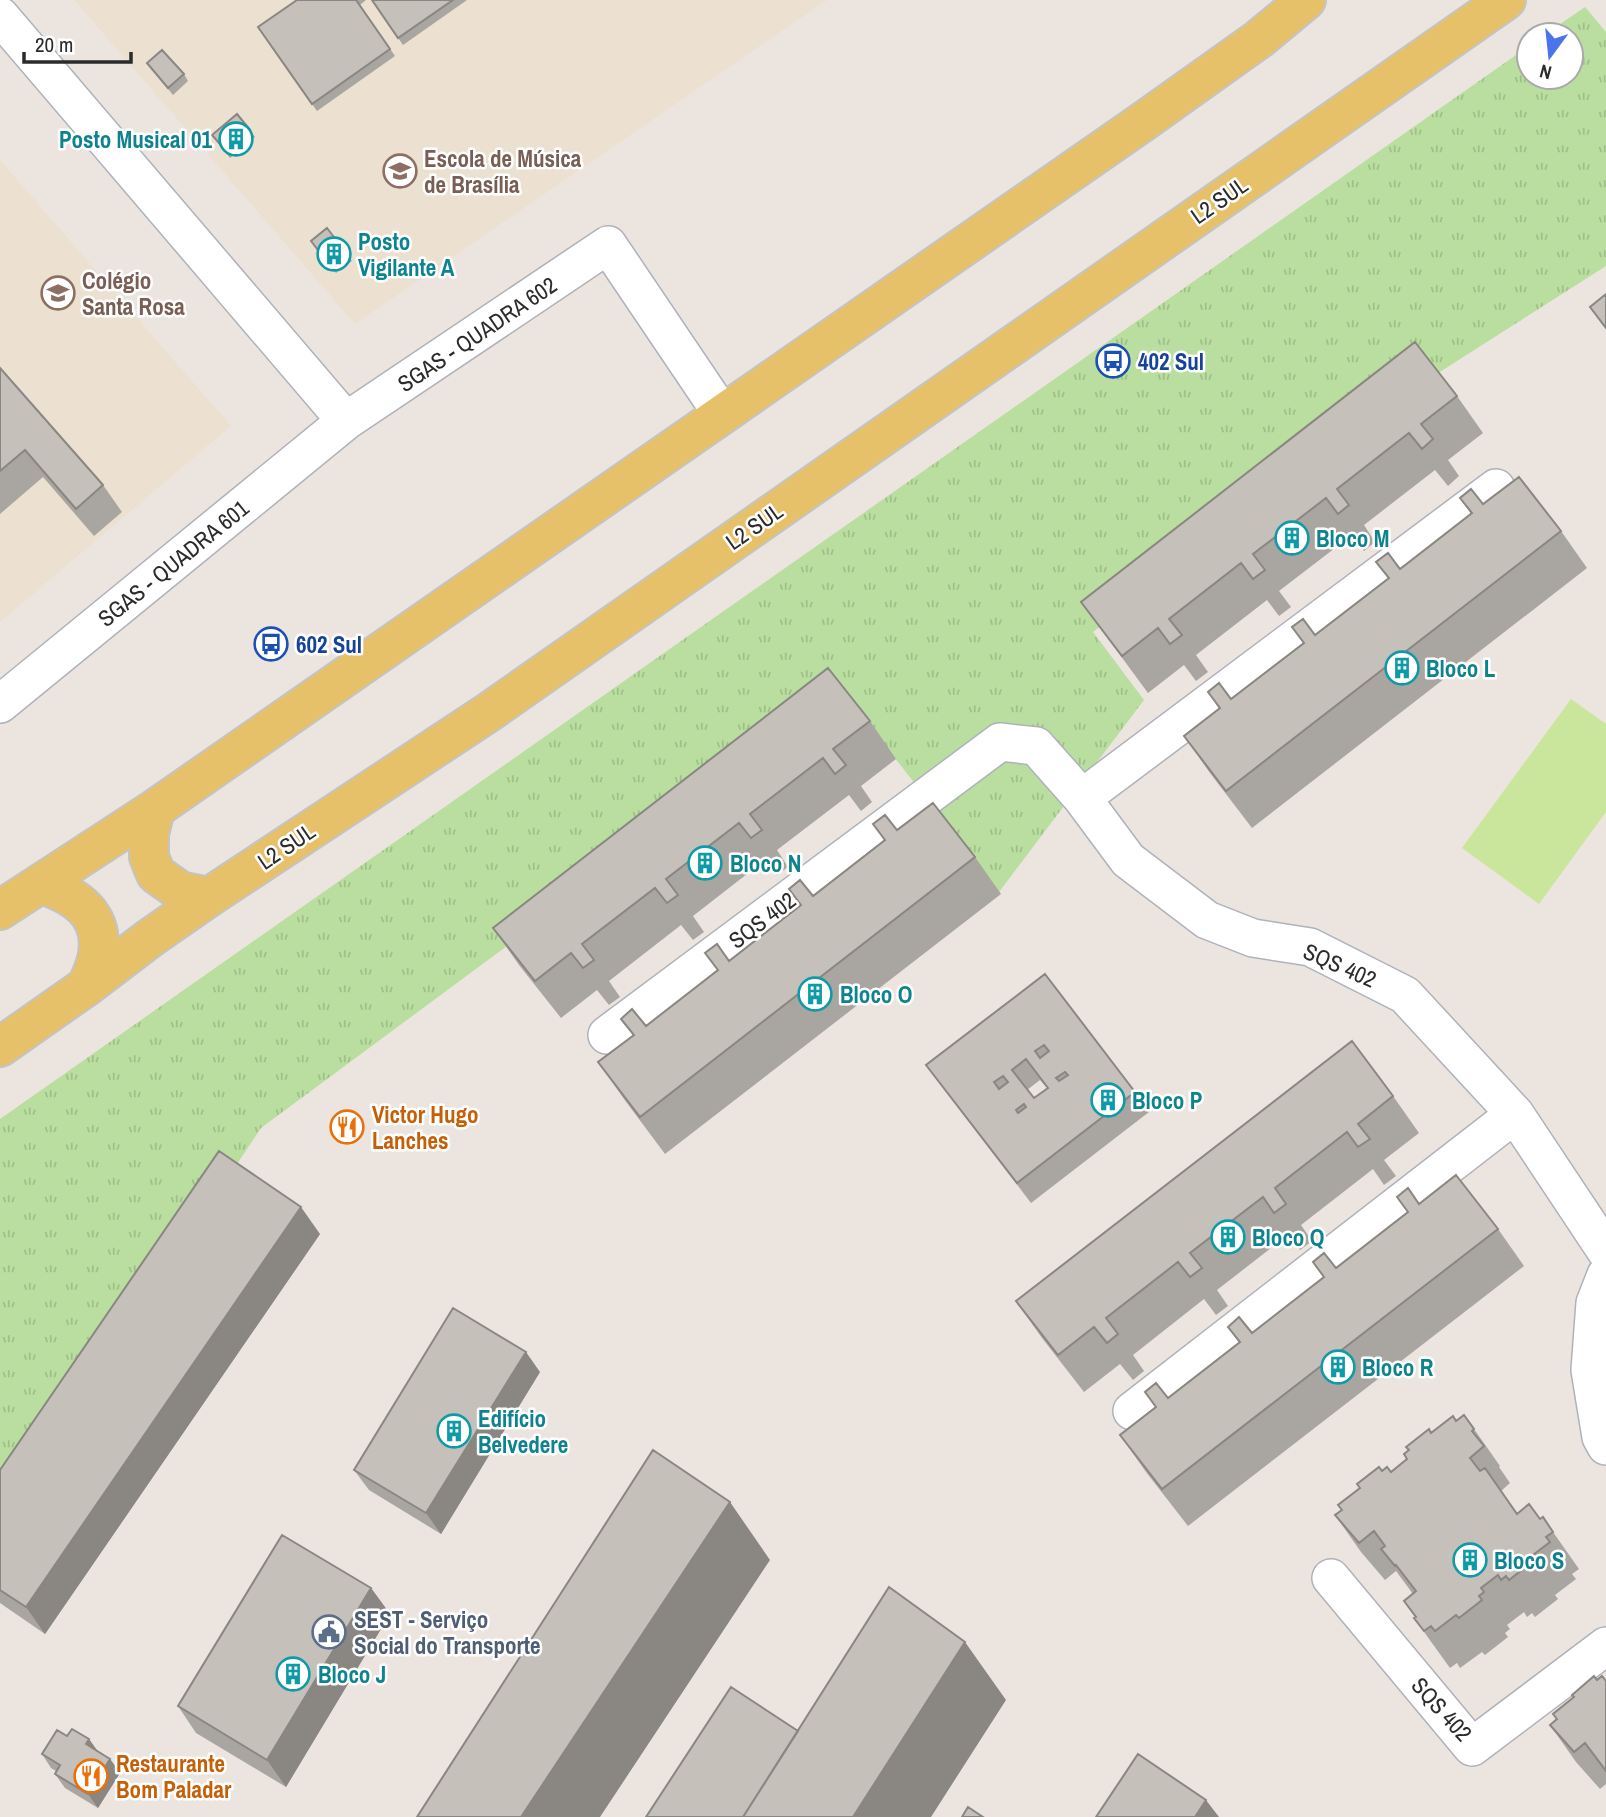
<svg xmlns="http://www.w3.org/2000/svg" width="1606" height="1817" font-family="'Archivo Narrow',sans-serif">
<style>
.education{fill:#ece1d0}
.park{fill:url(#park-tufts)}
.pitch{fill:#cae59c}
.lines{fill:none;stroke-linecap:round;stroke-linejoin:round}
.minor-casing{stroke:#afb2bb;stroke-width:40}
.major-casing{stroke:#c4c4c4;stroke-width:42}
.minor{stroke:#fff;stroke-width:37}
.major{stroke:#e6c169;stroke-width:38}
.wall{fill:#a9a5a0;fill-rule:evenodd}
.shaded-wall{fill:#8a8682}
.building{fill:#c5c0ba;stroke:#8a8682;stroke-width:2;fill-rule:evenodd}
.labels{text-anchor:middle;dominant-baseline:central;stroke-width:5;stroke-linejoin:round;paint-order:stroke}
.culture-label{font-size:23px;font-weight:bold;fill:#0d838f;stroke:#fff;text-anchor:start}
.education-label{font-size:23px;font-weight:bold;fill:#785e54;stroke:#fff;text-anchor:start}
.street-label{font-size:23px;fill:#2b2b2b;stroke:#fff}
.transit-label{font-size:23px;font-weight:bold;fill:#164399;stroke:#fff;text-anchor:start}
.food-label{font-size:23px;font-weight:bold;fill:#c56008;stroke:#fff;text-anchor:start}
.service-label{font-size:23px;font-weight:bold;fill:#4e5e75;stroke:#fff;text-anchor:start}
</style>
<defs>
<pattern id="park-tufts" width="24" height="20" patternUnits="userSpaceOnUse" patternTransform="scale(1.75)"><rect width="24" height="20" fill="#b9de9f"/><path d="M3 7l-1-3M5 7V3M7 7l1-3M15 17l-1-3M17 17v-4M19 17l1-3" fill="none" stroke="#9fbf89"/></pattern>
</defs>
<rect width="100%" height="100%" fill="#ece5df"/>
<!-- education -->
<path class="education" d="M 74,0 L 827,0 L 355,324 Z
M 0,160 L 231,426 L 0,622 Z"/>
<!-- park -->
<path class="park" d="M 1585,7 L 1606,32 L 1606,266 L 1432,377 L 1093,632 L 1144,700 L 999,892 L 846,695 L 261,1128 L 0,1521 L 0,1119 L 1529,46 L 1529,77 L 1571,77 L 1571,35 L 1544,35 Z"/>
<!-- pitch -->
<path class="pitch" d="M 1571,699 L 1606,724 L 1606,812 L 1539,904 L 1462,848 Z"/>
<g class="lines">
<defs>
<path id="minor" d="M 0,16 L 346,421
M 0,704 L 346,421 L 608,245 L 722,414
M 1082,798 L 1496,488
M 607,1035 L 1000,742 L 1036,746 L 1082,798 L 1128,860 L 1207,920 L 1253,938 L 1310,947 L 1405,995 L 1515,1114 L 1606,1251
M 1606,1275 L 1595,1303 L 1590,1370 L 1601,1437 L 1606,1446
M 1132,1411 L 1515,1114
M 1331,1578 L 1472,1747 L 1606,1646"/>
<path id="major" d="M 155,809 L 149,834 L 149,857 L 156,874 L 180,891 L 209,897
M 42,884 C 76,896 104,914 98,954 C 97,965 91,976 87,986
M 0,910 L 155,809 L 1144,121 L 1259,39 L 1306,0
M 0,1047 L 87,986 L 150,938 L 209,897 L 489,712 L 1506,0"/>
</defs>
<!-- minor casing -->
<use href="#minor" class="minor-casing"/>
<!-- major casing -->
<use href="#major" class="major-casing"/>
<!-- minor -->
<use href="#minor" class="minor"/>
<!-- major -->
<use href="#major" class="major"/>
</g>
<!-- wall -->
<path class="wall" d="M 297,0 L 366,0 L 360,5 L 395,56 L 317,111 L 258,27 Z
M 372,0 L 467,0 L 403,45 Z
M 147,63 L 184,74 L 188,81 L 173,95 Z
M 250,130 L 255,137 L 230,158 L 212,135 Z
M 327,228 L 352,261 L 336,273 L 316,248 Z
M 0,368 L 103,485 L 122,512 L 94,536 L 43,477 L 0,514 Z
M 1457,396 L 1483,433 L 1448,460 L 1459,476 L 1448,486 L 1435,470 L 1364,525 L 1375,542 L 1364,551 L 1352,535 L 1279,591 L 1291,607 L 1279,616 L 1267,600 L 1196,655 L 1208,672 L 1196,681 L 1184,665 L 1148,693 L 1081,602 Z
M 1460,498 L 1561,531 L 1587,568 L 1252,828 L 1210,773 L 1184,736 L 1219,709 L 1208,692 L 1231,699 L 1303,643 L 1292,627 L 1315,635 L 1388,578 L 1376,562 L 1400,569 L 1471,514 Z
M 870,721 L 896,759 L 861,786 L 872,802 L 861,811 L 849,795 L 777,850 L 788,867 L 777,875 L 765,860 L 693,916 L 704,932 L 693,940 L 681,925 L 609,981 L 620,997 L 609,1005 L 597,990 L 561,1018 L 519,965 L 493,928 Z
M 873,824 L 897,830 L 975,857 L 1001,894 L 665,1154 L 624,1099 L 598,1062 L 633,1035 L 621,1019 L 646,1026 L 717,970 L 705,953 L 729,961 L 800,906 L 789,889 L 813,896 L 884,840 Z
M 1045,974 L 1135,1092 L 1149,1112 L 1031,1203 L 941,1085 L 926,1065 ZM 1040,1080 L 1047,1088 L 1034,1098 L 1027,1090 Z
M 1393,1096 L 1419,1133 L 1384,1160 L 1396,1176 L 1384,1185 L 1373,1169 L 1301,1225 L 1312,1241 L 1300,1250 L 1289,1234 L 1217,1290 L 1228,1306 L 1216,1315 L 1204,1299 L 1133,1355 L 1144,1371 L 1133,1380 L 1120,1364 L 1084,1392 L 1042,1338 L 1016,1301 Z
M 1397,1197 L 1498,1229 L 1524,1266 L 1188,1526 L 1146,1472 L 1120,1435 L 1156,1408 L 1145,1392 L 1168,1398 L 1239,1343 L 1228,1327 L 1252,1333 L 1324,1278 L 1313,1262 L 1336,1268 L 1408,1212 Z
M 320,1234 L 45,1634 L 0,1603 L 0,1470 Z
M 540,1372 L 441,1534 L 369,1490 L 354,1470 Z
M 1456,1421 L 1474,1429 L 1500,1466 L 1499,1467 L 1510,1483 L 1501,1491 L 1517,1514 L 1540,1519 L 1553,1532 L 1579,1569 L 1572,1574 L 1576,1579 L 1555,1595 L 1558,1599 L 1535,1617 L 1532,1613 L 1527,1617 L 1524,1612 L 1507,1625 L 1510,1629 L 1505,1633 L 1508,1637 L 1485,1655 L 1482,1652 L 1460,1668 L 1457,1663 L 1450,1668 L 1414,1618 L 1415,1617 L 1404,1601 L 1413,1594 L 1396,1571 L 1385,1580 L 1361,1552 L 1335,1515 L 1382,1471 L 1391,1472 Z
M 371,1588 L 390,1614 L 286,1787 L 196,1733 L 178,1706 Z
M 1597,1680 L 1606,1681 L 1606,1784 L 1600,1789 L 1576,1762 L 1550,1725 L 1556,1719 L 1553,1714 Z
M 67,1736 L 89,1739 L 97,1751 L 110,1759 L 120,1773 L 98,1808 L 65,1788 L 55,1774 L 56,1771 L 51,1768 L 42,1754 Z"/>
<!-- shaded-wall -->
<path class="shaded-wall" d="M 301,1207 L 320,1234 L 45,1634 L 26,1607 Z
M 526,1352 L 540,1372 L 441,1534 L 426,1513 Z
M 730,1502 L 770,1560 L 600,1817 L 521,1817 Z
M 371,1588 L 390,1614 L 286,1787 L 267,1760 Z
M 965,1642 L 1006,1700 L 931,1817 L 853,1817 Z
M 89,1739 L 99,1753 L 86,1744 Z
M 110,1759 L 120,1773 L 98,1808 L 88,1794 Z
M 1206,1800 L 1219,1817 L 1195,1817 Z"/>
<!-- building -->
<path class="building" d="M 297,0 L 356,0 L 390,49 L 312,104 L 258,27 Z
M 372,0 L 453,0 L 398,38 Z
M 162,50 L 184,74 L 168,88 L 147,63 Z
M 237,114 L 250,130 L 226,151 L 212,135 Z
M 327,228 L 347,254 L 331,267 L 311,241 Z
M 1606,294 L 1606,328 L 1590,307 Z
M 1415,342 L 1457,396 L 1421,424 L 1433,439 L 1422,449 L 1409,433 L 1337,489 L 1349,505 L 1338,514 L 1326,498 L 1253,554 L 1265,570 L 1253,579 L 1241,563 L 1169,619 L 1182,635 L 1170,644 L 1158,628 L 1122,656 L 1081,602 Z
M 0,368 L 103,485 L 76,509 L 25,450 L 0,471 Z
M 1519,477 L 1561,531 L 1226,791 L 1184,736 L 1220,708 L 1208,692 L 1219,683 L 1231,699 L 1304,643 L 1292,627 L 1303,619 L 1315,635 L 1389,578 L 1376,562 L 1388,553 L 1400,569 L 1472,513 L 1460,498 L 1471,489 L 1483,504 Z
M 828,668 L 870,721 L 833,749 L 846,765 L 835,774 L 823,758 L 750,814 L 762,830 L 751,838 L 739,823 L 666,879 L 678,895 L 667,903 L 655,888 L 582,944 L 594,960 L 583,968 L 571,953 L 535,981 L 493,928 Z
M 933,803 L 975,857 L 640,1117 L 598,1062 L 634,1035 L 621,1019 L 632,1009 L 646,1026 L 718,970 L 705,953 L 717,944 L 729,961 L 801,905 L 789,889 L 800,880 L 813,896 L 885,840 L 873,824 L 885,815 L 897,830 Z
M 1045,974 L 1135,1092 L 1017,1183 L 926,1065 ZM 1044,1045 L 1049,1051 L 1040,1058 L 1035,1051 ZM 1026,1059 L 1048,1088 L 1034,1098 L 1012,1070 ZM 1065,1072 L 1068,1075 L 1059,1081 L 1056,1078 ZM 1003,1076 L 1008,1082 L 999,1089 L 994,1082 ZM 1024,1104 L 1026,1107 L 1018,1113 L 1016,1110 Z
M 1352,1041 L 1393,1096 L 1358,1124 L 1370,1139 L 1358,1147 L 1347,1132 L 1275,1188 L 1286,1204 L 1274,1213 L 1263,1197 L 1190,1253 L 1202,1268 L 1190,1277 L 1178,1262 L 1106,1318 L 1118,1334 L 1107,1343 L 1094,1327 L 1058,1355 L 1016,1301 Z
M 219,1151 L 301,1207 L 26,1607 L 0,1590 L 0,1470 Z
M 1456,1175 L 1498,1229 L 1162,1489 L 1120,1435 L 1156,1407 L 1145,1392 L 1156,1383 L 1168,1398 L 1240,1342 L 1228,1327 L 1239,1317 L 1252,1333 L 1324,1277 L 1313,1262 L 1324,1253 L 1336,1268 L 1408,1212 L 1397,1197 L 1408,1188 L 1419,1204 Z
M 453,1308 L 526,1352 L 426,1513 L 354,1470 Z
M 1464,1415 L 1474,1429 L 1472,1431 L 1484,1446 L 1470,1458 L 1480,1471 L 1485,1468 L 1517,1514 L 1529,1504 L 1540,1519 L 1543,1517 L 1553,1532 L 1546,1537 L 1550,1542 L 1529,1558 L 1532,1562 L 1509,1580 L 1506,1576 L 1501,1580 L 1498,1575 L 1481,1588 L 1484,1592 L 1479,1596 L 1482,1600 L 1459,1618 L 1456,1615 L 1435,1631 L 1431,1626 L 1424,1631 L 1414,1618 L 1416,1617 L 1404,1601 L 1416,1591 L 1396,1565 L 1395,1566 L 1381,1549 L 1385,1546 L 1374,1531 L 1359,1543 L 1335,1515 L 1342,1510 L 1338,1505 L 1360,1488 L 1357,1484 L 1379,1467 L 1382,1471 L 1387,1467 L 1391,1472 L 1407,1459 L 1404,1454 L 1409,1450 L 1406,1447 L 1429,1429 L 1431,1433 L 1453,1416 L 1456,1421 Z
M 653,1450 L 730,1502 L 521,1817 L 417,1817 Z
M 282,1535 L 371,1588 L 267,1760 L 178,1706 Z
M 889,1587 L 965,1642 L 853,1817 L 743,1817 Z
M 1594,1676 L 1597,1680 L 1602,1676 L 1606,1681 L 1606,1771 L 1585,1743 L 1574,1752 L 1550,1725 L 1557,1719 L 1553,1714 L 1574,1697 L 1572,1695 Z
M 731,1687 L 798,1731 L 743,1817 L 646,1817 Z
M 72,1729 L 89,1739 L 86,1744 L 110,1759 L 88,1794 L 55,1774 L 60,1765 L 42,1754 L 57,1730 L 67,1736 Z
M 1138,1754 L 1206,1800 L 1195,1817 L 1096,1817 Z
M 968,1807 L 983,1817 L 962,1817 Z"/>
<!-- icons -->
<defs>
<symbol id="building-ring" viewBox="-11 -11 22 22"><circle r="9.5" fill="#fff" stroke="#0f9aa8" stroke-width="1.5"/><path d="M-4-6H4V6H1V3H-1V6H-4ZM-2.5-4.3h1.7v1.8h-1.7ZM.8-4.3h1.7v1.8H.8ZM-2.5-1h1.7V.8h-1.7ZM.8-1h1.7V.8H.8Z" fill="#0f9aa8"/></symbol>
<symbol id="university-ring" viewBox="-11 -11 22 22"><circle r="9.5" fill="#fff" stroke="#8d6e63" stroke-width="1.5"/><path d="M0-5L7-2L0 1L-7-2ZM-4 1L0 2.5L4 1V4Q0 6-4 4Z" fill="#8d6e63"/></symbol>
<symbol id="school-ring" viewBox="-11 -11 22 22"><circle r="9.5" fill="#fff" stroke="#8d6e63" stroke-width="1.5"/><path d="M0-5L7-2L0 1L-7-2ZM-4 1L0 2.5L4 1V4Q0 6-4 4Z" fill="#8d6e63"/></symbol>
<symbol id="bus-ring" viewBox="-11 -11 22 22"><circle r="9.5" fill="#fff" stroke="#1a4fb4" stroke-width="1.5"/><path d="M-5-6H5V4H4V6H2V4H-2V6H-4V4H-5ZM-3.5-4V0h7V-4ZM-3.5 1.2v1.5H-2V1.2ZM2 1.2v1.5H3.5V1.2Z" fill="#1a4fb4"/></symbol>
<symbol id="restaurant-ring" viewBox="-11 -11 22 22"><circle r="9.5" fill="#fff" stroke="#e8710a" stroke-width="1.5"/><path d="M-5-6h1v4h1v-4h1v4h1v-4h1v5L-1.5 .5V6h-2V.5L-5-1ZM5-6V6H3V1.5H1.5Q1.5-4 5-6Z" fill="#e8710a"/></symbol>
<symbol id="civic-ring" viewBox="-11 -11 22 22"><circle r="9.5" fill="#fff" stroke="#5c6f8a" stroke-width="1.5"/><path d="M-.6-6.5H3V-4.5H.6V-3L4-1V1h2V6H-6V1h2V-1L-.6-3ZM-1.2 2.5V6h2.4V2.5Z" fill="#5c6f8a"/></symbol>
</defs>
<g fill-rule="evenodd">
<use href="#building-ring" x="217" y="120" width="38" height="38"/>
<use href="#university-ring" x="381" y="152" width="38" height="38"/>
<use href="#building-ring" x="315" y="235" width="38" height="38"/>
<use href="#school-ring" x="39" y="274" width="38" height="38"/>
<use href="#bus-ring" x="1094" y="342" width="38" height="38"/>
<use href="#building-ring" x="1273" y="519" width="38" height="38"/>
<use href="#bus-ring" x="252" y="625" width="38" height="38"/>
<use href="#building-ring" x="1383" y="649" width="38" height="38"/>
<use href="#building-ring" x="686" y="844" width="38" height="38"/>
<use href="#building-ring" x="796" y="975" width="38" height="38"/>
<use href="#building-ring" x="1089" y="1081" width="38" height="38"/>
<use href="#restaurant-ring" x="328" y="1108" width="38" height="38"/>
<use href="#building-ring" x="1209" y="1218" width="38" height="38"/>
<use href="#building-ring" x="1319" y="1348" width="38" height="38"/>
<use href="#building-ring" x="435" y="1412" width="38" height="38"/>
<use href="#building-ring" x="1451" y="1541" width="38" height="38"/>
<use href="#civic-ring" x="310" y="1613" width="38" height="38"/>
<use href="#building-ring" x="274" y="1655" width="38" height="38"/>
<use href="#restaurant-ring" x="72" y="1757" width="38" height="38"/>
</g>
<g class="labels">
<!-- culture labels -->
<g class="culture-label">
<text x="212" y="139" text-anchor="end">Posto Musical 01</text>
<text x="358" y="241">Posto<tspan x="358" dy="26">Vigilante A</tspan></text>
<text x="1316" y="538">Bloco M</text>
<text x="1426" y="668">Bloco L</text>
<text x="730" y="863">Bloco N</text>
<text x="840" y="994">Bloco O</text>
<text x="1132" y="1100">Bloco P</text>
<text x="1252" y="1237">Bloco Q</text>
<text x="1362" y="1367">Bloco R</text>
<text x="478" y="1418">Edifício<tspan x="478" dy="26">Belvedere</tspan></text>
<text x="1494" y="1560">Bloco S</text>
<text x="318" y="1674">Bloco J</text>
</g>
<!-- education labels -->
<g class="education-label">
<text x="424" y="158">Escola de Música<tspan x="424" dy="26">de Brasília</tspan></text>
<text x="82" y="280">Colégio<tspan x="82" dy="26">Santa Rosa</tspan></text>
</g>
<!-- street labels -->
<g class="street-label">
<text transform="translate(1219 200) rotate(-35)">L2 SUL</text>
<text transform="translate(477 334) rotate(-34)">SGAS - QUADRA 602</text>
<text transform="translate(754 526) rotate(-35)">L2 SUL</text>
<text transform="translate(173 563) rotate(-39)">SGAS - QUADRA 601</text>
<text transform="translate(286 846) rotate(-34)">L2 SUL</text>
<text transform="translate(762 920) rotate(-37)">SQS 402</text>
<text transform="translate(1340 965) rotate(24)">SQS 402</text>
<text transform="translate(1442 1709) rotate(48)">SQS 402</text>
</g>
<!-- transit labels -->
<g class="transit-label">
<text x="1138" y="361">402 Sul</text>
<text x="296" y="644">602 Sul</text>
</g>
<!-- food labels -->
<g class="food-label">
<text x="372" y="1114">Victor Hugo<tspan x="372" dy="26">Lanches</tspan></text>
<text x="116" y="1763">Restaurante<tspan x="116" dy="26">Bom Paladar</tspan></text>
</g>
<!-- service labels -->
<g class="service-label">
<text x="354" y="1619">SEST - Serviço<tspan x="354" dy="26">Social do Transporte</tspan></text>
</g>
</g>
<!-- north arrow -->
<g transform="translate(1550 56) rotate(195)"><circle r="33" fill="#ffffff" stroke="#aaaaaa" stroke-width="2"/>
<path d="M0-5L12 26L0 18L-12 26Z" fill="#4b74ec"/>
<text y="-10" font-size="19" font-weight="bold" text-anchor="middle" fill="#2b2b2b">N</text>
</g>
<!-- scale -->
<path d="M24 52v10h107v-10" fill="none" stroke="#2b2b2b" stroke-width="3.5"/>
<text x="35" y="52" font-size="21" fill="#2b2b2b" stroke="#ffffff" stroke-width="5" paint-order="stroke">20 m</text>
</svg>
